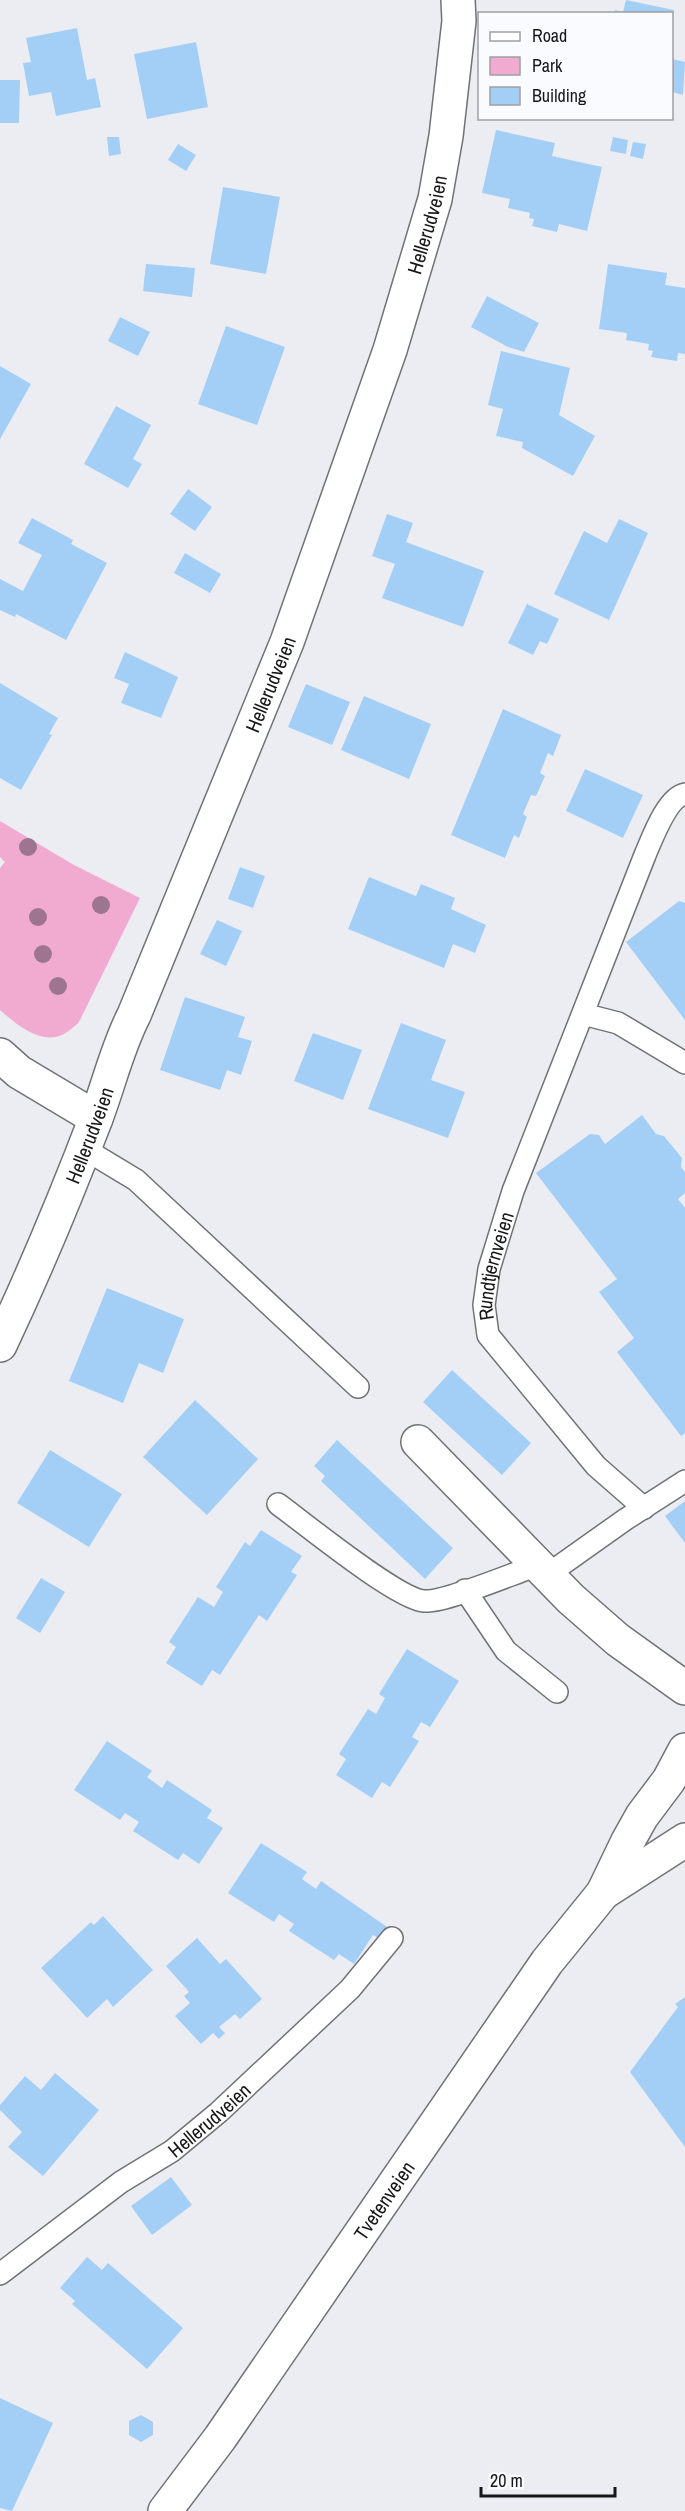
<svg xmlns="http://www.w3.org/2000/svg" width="685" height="2511" font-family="'Archivo Narrow',sans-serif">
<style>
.green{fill:#f1abd0}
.building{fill:#a3cff6}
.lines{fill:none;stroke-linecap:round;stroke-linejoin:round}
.lane-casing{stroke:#717276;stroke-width:24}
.street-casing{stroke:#717276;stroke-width:36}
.secondary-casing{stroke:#717276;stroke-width:36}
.lane{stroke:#fff;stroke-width:21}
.street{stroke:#fff;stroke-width:33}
.secondary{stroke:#fff;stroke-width:33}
.tree{fill:#9e7591}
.labels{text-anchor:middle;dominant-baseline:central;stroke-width:6;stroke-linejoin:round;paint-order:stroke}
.street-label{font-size:20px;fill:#171719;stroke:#fafbff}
</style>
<rect width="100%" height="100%" fill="#ecedf2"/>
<!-- green -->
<path class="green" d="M 0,821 L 74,865 L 140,898 L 79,1022 C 75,1026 69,1031 64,1034 C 41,1046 16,1024 0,1010 L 0,868 L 5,862 L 0,857 Z"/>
<!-- building -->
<path class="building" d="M 626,0 L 674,10 L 673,14 L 614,14 L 615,10 L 623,12 Z
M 77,28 L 87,80 L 95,78 L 101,107 L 56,116 L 51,92 L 29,96 L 23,63 L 31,62 L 26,38 Z
M 196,42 L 208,107 L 147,119 L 134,54 Z
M 672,59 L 685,62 L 683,95 L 672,92 Z
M 0,80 L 20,80 L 19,123 L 0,123 Z
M 496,130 L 555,143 L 552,156 L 602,167 L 587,231 L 559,224 L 557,232 L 532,226 L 534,219 L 529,218 L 530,213 L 508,208 L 510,199 L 482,193 Z
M 107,137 L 119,137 L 121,154 L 109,156 Z
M 613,137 L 628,140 L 626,154 L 610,151 Z
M 633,142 L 646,144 L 643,159 L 630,156 Z
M 178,144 L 196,155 L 186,171 L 168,160 Z
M 223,187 L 280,197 L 266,274 L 210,264 Z
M 146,264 L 195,268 L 192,297 L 143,291 Z
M 608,264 L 667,273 L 665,285 L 685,288 L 685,354 L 678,353 L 677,361 L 651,357 L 653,351 L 648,350 L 649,344 L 626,340 L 627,333 L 599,329 Z
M 487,296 L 539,323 L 524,352 L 508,347 L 471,327 Z
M 120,317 L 150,332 L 138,356 L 108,341 Z
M 226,326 L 285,347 L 257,425 L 198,404 Z
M 501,351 L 570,368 L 559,415 L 595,436 L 573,476 L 522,448 L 523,442 L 496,436 L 503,409 L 488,405 Z
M 0,366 L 31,384 L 0,439 Z
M 116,406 L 151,425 L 133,459 L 142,464 L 128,488 L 84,464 Z
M 188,489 L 212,507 L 195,531 L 170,514 Z
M 387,514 L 413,523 L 406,542 L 484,571 L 463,627 L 382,598 L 395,564 L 372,556 Z
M 32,518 L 73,540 L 71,544 L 107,563 L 66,640 L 16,614 L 15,617 L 0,610 L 0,579 L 23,591 L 42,555 L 18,543 Z
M 619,519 L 648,533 L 609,620 L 554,594 L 584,531 L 607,543 Z
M 185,553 L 221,574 L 210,593 L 174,573 Z
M 527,604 L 559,619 L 547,644 L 540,641 L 533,655 L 508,643 Z
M 125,652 L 178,677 L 161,718 L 121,703 L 129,684 L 114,678 Z
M 0,683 L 58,718 L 49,734 L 52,735 L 21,790 L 0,778 Z
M 306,684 L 350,702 L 332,745 L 288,727 Z
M 364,696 L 431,724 L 409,779 L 341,750 Z
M 503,709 L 561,735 L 553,756 L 548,753 L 540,773 L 545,776 L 536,796 L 531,795 L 523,814 L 527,817 L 526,819 L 519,838 L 514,835 L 505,858 L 451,835 Z
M 585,769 L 643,795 L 623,838 L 566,811 Z
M 240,867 L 265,876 L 253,908 L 228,899 Z
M 369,877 L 416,896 L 421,884 L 455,898 L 451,909 L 486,925 L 475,953 L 453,944 L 444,968 L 348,929 Z
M 679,901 L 685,903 L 685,1020 L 626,942 Z
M 217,920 L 242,931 L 226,966 L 200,954 Z
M 185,997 L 245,1017 L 238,1037 L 252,1041 L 241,1075 L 227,1070 L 220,1090 L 160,1070 Z
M 401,1023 L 446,1040 L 431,1080 L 465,1092 L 448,1138 L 368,1109 Z
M 313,1033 L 362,1050 L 343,1100 L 294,1081 Z
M 642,1115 L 656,1134 L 664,1136 L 682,1158 L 681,1167 L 685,1172 L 685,1193 L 678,1199 L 685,1208 L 685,1433 L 681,1436 L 617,1352 L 634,1338 L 599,1292 L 617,1279 L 536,1173 L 590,1134 L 599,1135 L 605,1144 Z
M 107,1288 L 184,1319 L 163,1373 L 139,1363 L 123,1403 L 69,1381 Z
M 452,1370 L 531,1443 L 502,1475 L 423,1402 Z
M 195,1400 L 258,1459 L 207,1515 L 143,1457 Z
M 337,1440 L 453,1548 L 425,1579 L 321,1481 L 325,1476 L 314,1466 Z
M 50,1450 L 122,1494 L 89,1547 L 17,1503 Z
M 685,1501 L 685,1543 L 665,1516 Z
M 261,1530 L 302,1556 L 291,1572 L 297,1575 L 267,1621 L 259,1615 L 220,1675 L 212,1670 L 202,1686 L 166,1663 L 176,1647 L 169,1642 L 198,1597 L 214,1607 L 223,1592 L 216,1587 L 245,1542 L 250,1546 Z
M 41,1578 L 65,1592 L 40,1633 L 16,1618 Z
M 407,1649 L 459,1681 L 430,1727 L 421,1722 L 412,1737 L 419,1741 L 390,1787 L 382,1782 L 372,1798 L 336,1775 L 346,1759 L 339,1754 L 368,1709 L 376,1714 L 385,1698 L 379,1694 Z
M 107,1741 L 152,1771 L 147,1777 L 162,1788 L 167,1780 L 212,1810 L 207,1818 L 223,1828 L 199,1864 L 183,1853 L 178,1860 L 133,1831 L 139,1822 L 125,1813 L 120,1820 L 74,1790 Z
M 261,1843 L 307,1872 L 302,1879 L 316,1889 L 321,1881 L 390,1929 L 383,1940 L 373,1935 L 354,1964 L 339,1954 L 334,1960 L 289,1931 L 294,1924 L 279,1914 L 274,1922 L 228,1893 Z
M 103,1916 L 153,1970 L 113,2007 L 107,1999 L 87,2018 L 41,1968 L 91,1922 L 94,1925 Z
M 197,1938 L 220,1964 L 226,1959 L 262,1999 L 240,2019 L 235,2014 L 219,2027 L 225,2033 L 219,2039 L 213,2033 L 201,2044 L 175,2016 L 190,2003 L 184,1996 L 189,1992 L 166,1966 Z
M 685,1997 L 685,2147 L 630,2072 L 678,2007 L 675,2004 Z
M 55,2073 L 99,2110 L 43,2176 L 8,2147 L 22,2132 L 0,2110 L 0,2105 L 25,2076 L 41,2090 Z
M 171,2177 L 192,2205 L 152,2235 L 131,2206 Z
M 87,2257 L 102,2270 L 108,2263 L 183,2328 L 147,2369 L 72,2304 L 75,2301 L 60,2288 Z
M 0,2398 L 53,2423 L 12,2511 L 0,2508 Z
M 141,2415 L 153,2422 L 153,2435 L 141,2442 L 129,2435 L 129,2421 Z"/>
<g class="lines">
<defs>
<g id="lane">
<path d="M 583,1014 L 618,1023 L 685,1063"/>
<path d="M 83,1148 L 136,1180 L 358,1387"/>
<path d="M 278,1504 C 304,1523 397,1599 424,1601 C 444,1603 514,1573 538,1565"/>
<path id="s1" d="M 644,1508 L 596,1466 L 488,1335 L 484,1305 L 489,1269 L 513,1191 L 645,855 C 652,839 667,797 685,794"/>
<path d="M 547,1575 L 626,1519 L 685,1481"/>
<path d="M 465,1590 L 506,1651 L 557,1692"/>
<path id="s2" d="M 0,2274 L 121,2182 L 172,2151 L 219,2112 L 350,1989 L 392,1938"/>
</g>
<g id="street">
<path d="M 0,1055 L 19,1072 L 96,1118"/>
<path id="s3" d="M 0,1345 C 35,1271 67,1194 96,1118 C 109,1084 117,1048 134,1015 L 287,642 L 390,350 L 435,199 L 446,136 L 459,21 L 458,0"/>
<path d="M 418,1442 L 571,1599 L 618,1640 L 685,1688"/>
</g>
<g id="secondary">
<path d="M 603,1893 L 685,1840"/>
<path id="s4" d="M 165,2511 L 220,2438 L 547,1962 L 603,1893 L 628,1841 L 642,1816 L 669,1780 L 685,1750"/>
</g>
</defs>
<!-- lane casing -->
<use href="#lane" class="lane-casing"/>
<!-- street casing -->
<use href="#street" class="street-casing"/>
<!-- secondary casing -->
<use href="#secondary" class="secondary-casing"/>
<!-- lane -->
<use href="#lane" class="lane"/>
<!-- street -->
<use href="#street" class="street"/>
<!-- secondary -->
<use href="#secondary" class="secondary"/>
</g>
<!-- trees -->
<g class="tree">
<circle cx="28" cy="847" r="9"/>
<circle cx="101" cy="905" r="9"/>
<circle cx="38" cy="917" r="9"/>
<circle cx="43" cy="954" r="9"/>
<circle cx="58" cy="986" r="9"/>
</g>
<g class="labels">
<!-- street labels -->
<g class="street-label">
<text stroke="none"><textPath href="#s3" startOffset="1200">Hellerudveien</textPath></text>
<text stroke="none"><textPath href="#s3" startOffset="714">Hellerudveien</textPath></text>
<text stroke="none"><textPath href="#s3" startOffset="228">Hellerudveien</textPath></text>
<text stroke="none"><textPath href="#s1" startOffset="304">Rundtjernveien</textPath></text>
<text stroke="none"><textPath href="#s2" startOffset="260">Hellerudveien</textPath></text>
<text stroke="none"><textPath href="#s4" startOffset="380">Tvetenveien</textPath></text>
</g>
</g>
<!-- legend -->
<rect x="478" y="12" width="195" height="108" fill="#fafbff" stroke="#9fa0a3" stroke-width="1.5"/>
<rect x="490" y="32" width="30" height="9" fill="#ffffff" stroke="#9fa0a3" stroke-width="1.5"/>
<text x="532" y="42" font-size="18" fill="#171719">Road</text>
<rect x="490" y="57" width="30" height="18" fill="#f1abd0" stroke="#9fa0a3" stroke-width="1.5"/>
<text x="532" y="72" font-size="18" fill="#171719">Park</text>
<rect x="490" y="87" width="30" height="18" fill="#a3cff6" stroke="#9fa0a3" stroke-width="1.5"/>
<text x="532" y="102" font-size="18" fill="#171719">Building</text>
<!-- scale -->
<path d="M481 2487v9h134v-9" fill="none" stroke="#171719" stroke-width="3"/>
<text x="490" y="2487" font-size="18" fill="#171719" stroke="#fafbff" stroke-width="4.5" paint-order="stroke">20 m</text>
</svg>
